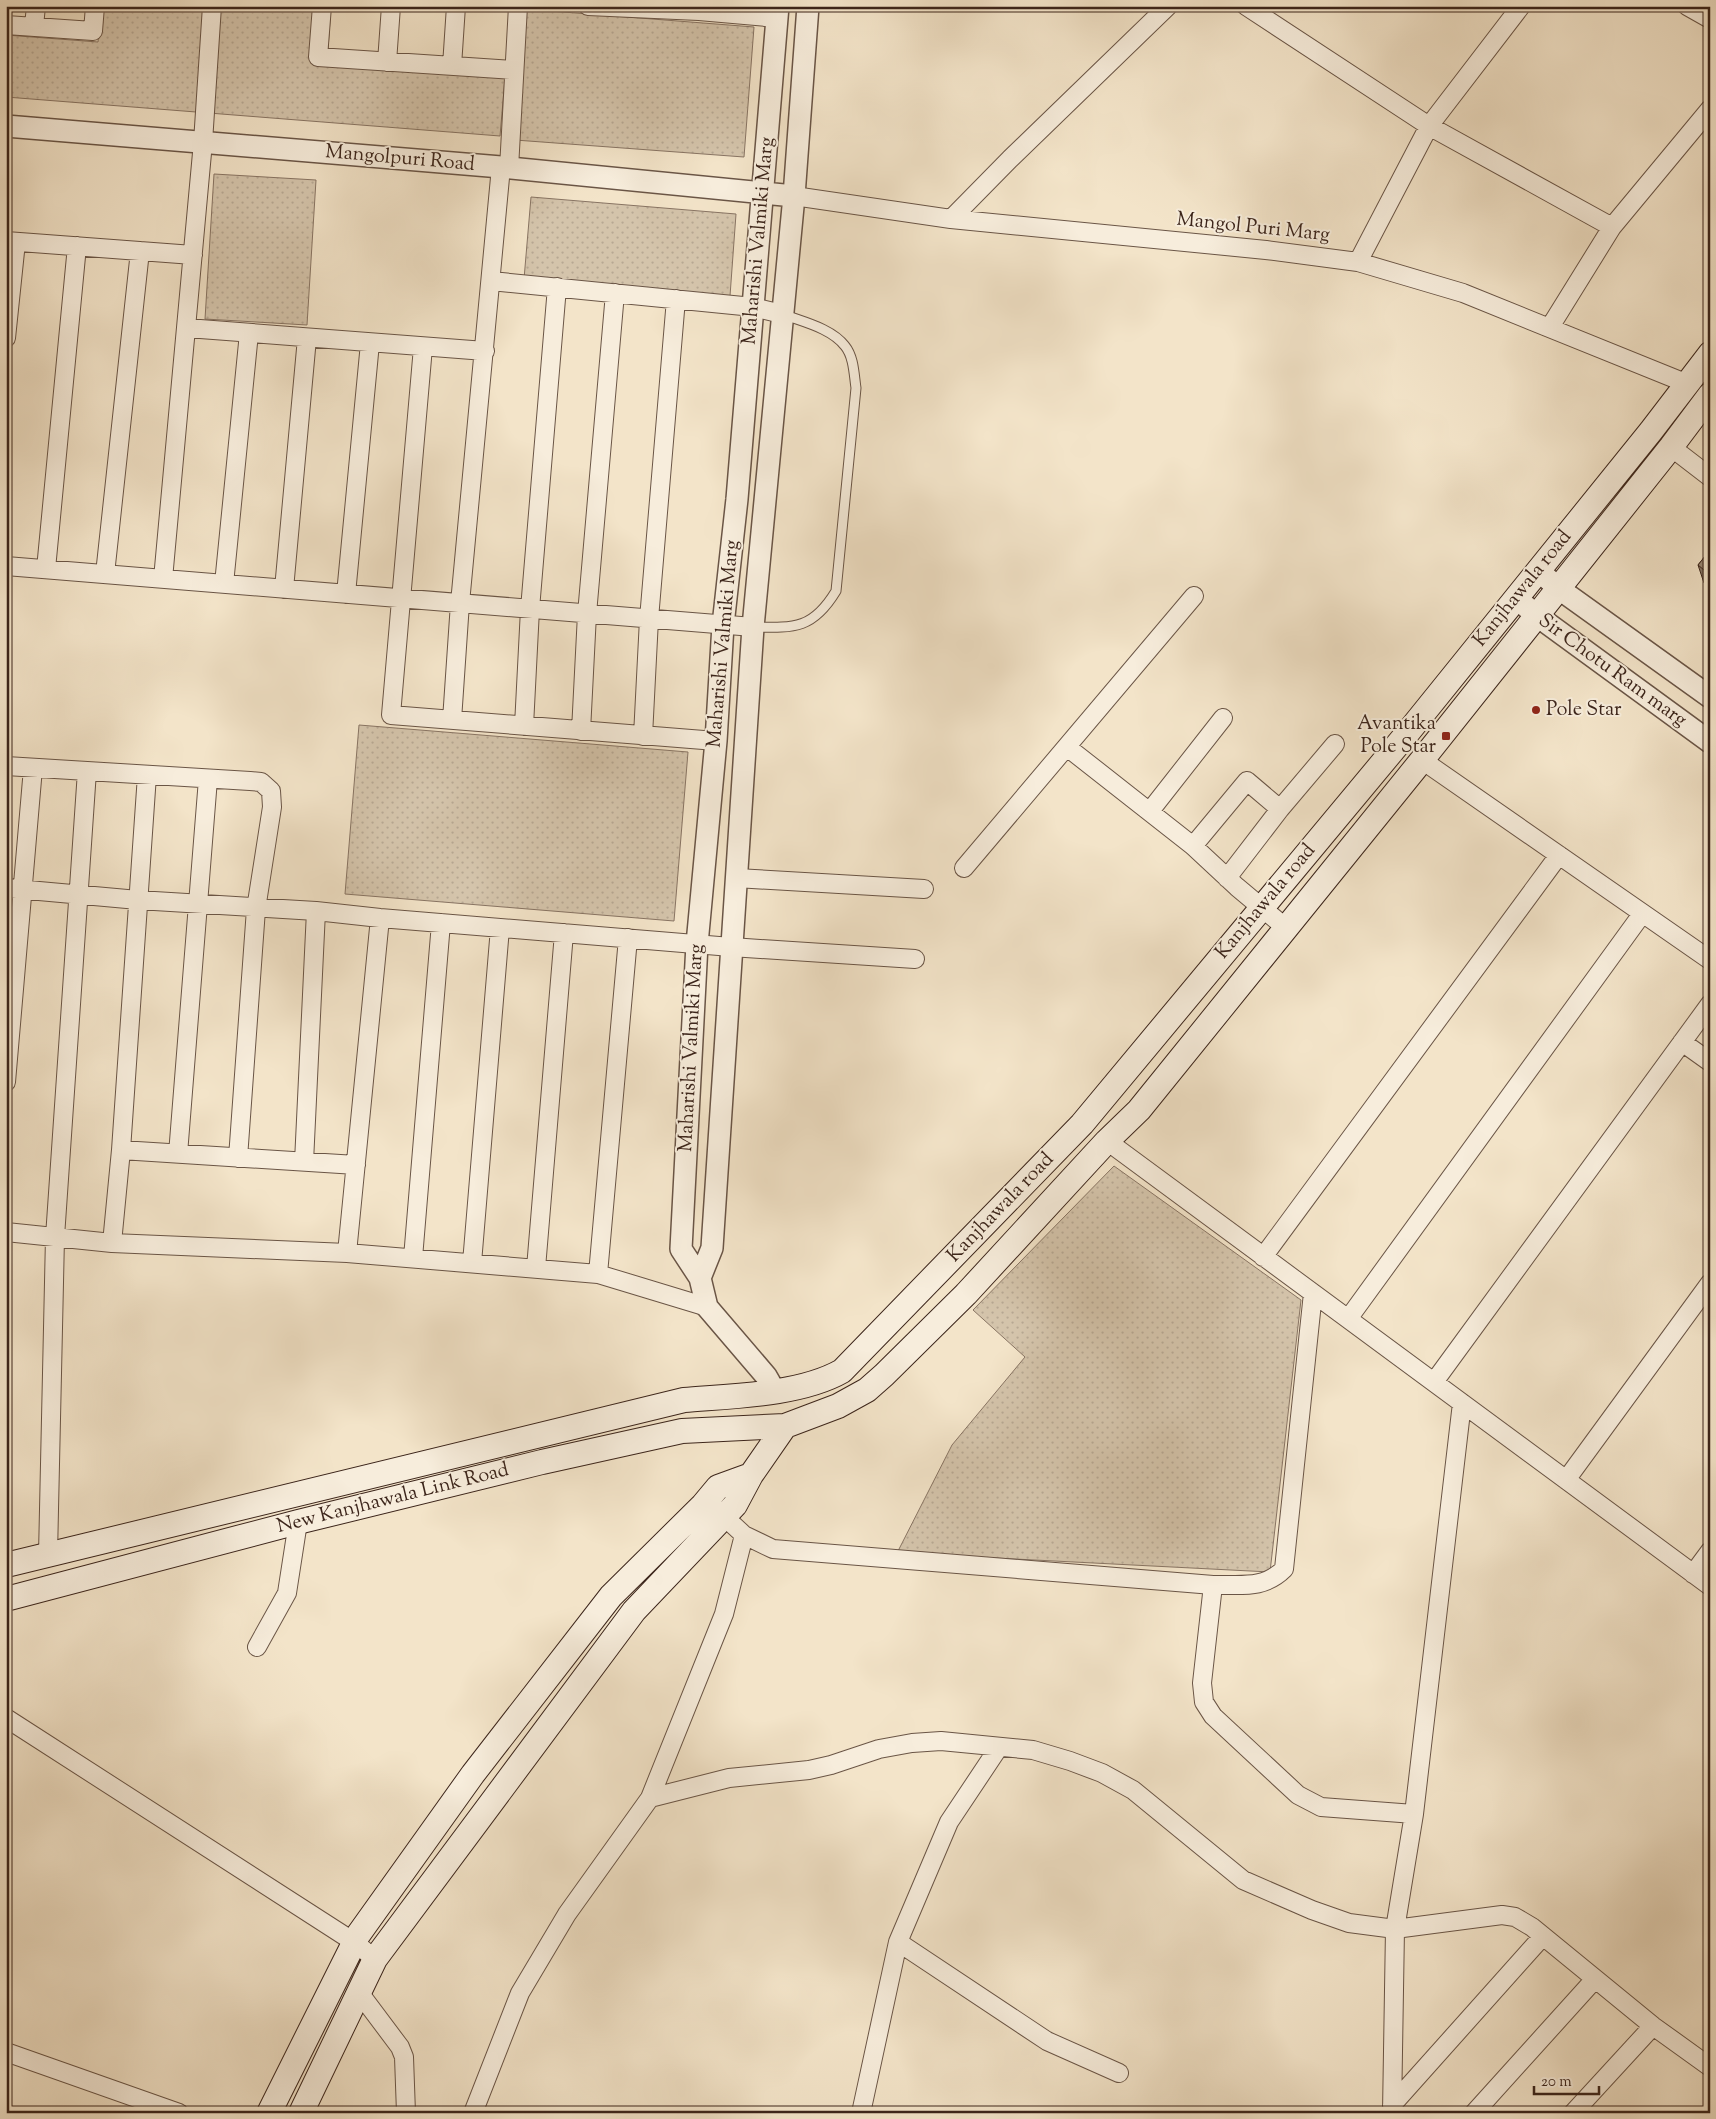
<svg xmlns="http://www.w3.org/2000/svg" width="1716" height="2119" font-family="'Sorts Mill Goudy',serif">
<style>
.grass{fill:url(#grass-dots);stroke:#887463}
.lines{fill:none;stroke-linecap:round;stroke-linejoin:round}
.service-casing{stroke:#6a5546;stroke-width:11}
.minor-casing{stroke:#6a5546;stroke-width:20}
.tertiary-casing{stroke:#6a5546;stroke-width:24}
.secondary-casing{stroke:#3c251b;stroke-width:26}
.service{stroke:#f7eddc;stroke-width:9}
.minor{stroke:#f7eddc;stroke-width:18}
.tertiary{stroke:#f7eddc;stroke-width:21}
.secondary{stroke:#f7eddc;stroke-width:24}
.wall{fill:#857565;stroke:#3c251b}
.building{fill:#9b8875;stroke:#3c251b}
.poi-dot{fill:#8f2418;stroke:#f7eddc;stroke-width:2}
.labels{text-anchor:middle;dominant-baseline:central;stroke-width:4;stroke-linejoin:round;paint-order:stroke}
.street-label{font-size:20px;fill:#3c251b;stroke:#f7eddc}
.poi-label{font-size:20px;fill:#3c251b;stroke:#f7eddc;text-anchor:start}
</style>
<defs>
<pattern id="grass-dots" width="8" height="8" patternUnits="userSpaceOnUse" patternTransform="scale(1.25)"><rect width="8" height="8" fill="#d4c4ab"/><path d="M2 2h.1M6 6h.1" fill="none" stroke="#b7a893" stroke-width="1.8" stroke-linecap="round"/></pattern>
</defs>
<rect width="100%" height="100%" fill="#f3e4c9"/>
<filter id="stains"><feTurbulence type="fractalNoise" baseFrequency=".004" numOctaves="4"/><feColorMatrix values="0 0 0 0 .2 0 0 0 0 .09 0 0 0 0 .02 0 0 0 .5 -.17"/></filter>
<radialGradient id="worn" r=".72"><stop offset=".6" stop-color="#630" stop-opacity="0"/><stop offset="1" stop-color="#630" stop-opacity=".3"/></radialGradient>
<!-- grass -->
<path class="grass" d="M 101,6 L 331,6 L 327,64 L 505,78 L 500,136 L 6,97 L 6,35 L 98,42 Z
M 525,9 L 754,27 L 744,157 L 515,140 Z
M 214,174 L 316,180 L 307,325 L 205,319 Z
M 531,197 L 736,214 L 730,296 L 524,279 Z
M 359,725 L 688,752 L 674,921 L 345,894 Z
M 1114,1166 L 1301,1300 L 1270,1572 L 897,1553 L 952,1445 L 1025,1357 L 973,1310 Z"/>
<g class="lines">
<defs>
<path id="service" d="M 753,627 C 795,628 813,629 836,591 L 856,388 C 854,375 854,357 845,346 C 831,328 803,322 782,314"/>
<path id="minor" d="M 322,6 L 318,57 L 514,70
M 588,6 L 699,11 L 777,18
M 1246,6 L 1429,126 L 1612,227
M 1687,6 L 1710,19
M 6,25 L 93,31 L 95,6
M 34,26 L 36,6
M 387,62 L 391,6
M 452,66 L 456,6
M 509,168 L 518,6
M 794,196 L 951,219 L 1266,250 L 1358,262 L 1463,293 L 1688,384
M 951,219 L 1010,159 L 1168,6
M 6,241 L 193,255
M 1358,262 L 1429,126 L 1521,6
M 491,281 L 753,307 L 782,314
M 1550,327 L 1612,227 L 1710,109
M 187,328 L 485,351
M 6,338 L 16,242
M 423,347 L 391,715 L 716,741
M 1671,447 L 1710,477
M 6,566 L 753,627
M 46,569 L 77,246
M 105,574 L 140,251
M 163,579 L 203,142 L 212,6
M 224,584 L 249,333
M 284,589 L 307,338
M 346,594 L 370,343
M 452,720 L 460,603 L 501,167
M 524,726 L 530,609 L 557,287
M 581,731 L 587,614 L 615,293
M 643,736 L 649,619 L 676,299
M 1067,747 L 1193,846 L 1237,887 L 1286,928
M 1422,760 L 1710,960
M 6,766 L 250,781 L 261,782 L 271,791 L 272,807 L 256,909 L 238,1158
M 1150,811 L 1223,718
M 1193,846 L 1247,781 L 1280,809
M 964,868 L 1194,596
M 736,878 L 924,889
M 1227,878 L 1280,809 L 1335,744
M 6,888 L 138,900 L 316,911 L 380,918 L 731,947 L 915,959
M 1682,1042 L 1710,1062
M 6,1082 L 33,768
M 1107,1141 L 1710,1586
M 121,1150 L 356,1165
M 178,1154 L 208,779
M 304,1162 L 316,911
M 6,1232 L 112,1243 L 347,1253 L 598,1274 L 707,1307
M 112,1243 L 121,1150 L 147,775
M 347,1253 L 380,918
M 1263,1257 L 1559,855
M 413,1258 L 441,923
M 472,1263 L 500,928
M 536,1268 L 564,933
M 598,1274 L 628,938
M 1348,1319 L 1642,914
M 1434,1382 L 1710,1004
M 1566,1480 L 1710,1283
M 717,1510 L 744,1535 L 773,1549 L 1213,1585 C 1240,1584 1263,1590 1284,1569 L 1313,1293
M 744,1535 L 724,1614 L 650,1798 L 729,1778 L 809,1770 L 831,1765 L 879,1749 L 912,1743 L 941,1741 L 1033,1750 L 1070,1761 L 1102,1773 L 1133,1790 L 1243,1880 L 1312,1910 L 1349,1923 L 1395,1929 L 1502,1915 L 1515,1917 L 1532,1927 L 1653,2026 L 1710,2067
M 48,1555 L 55,1237 L 87,771
M 1693,1574 L 1710,1551
M 1213,1585 L 1202,1683 L 1204,1702 L 1213,1716 L 1298,1795 L 1321,1807 L 1414,1814
M 257,1647 L 287,1593 L 298,1522
M 6,1718 L 354,1942 L 375,1959
M 898,1942 L 1047,2041 L 1119,2073
M 358,1991 L 400,2047 L 404,2057 L 406,2113
M 6,2052 L 179,2113
M 1392,2105 L 1543,1936
M 473,2113 L 520,1993 L 567,1914 L 650,1798
M 861,2113 L 898,1942 L 949,1822 L 999,1747
M 1392,2113 L 1395,1929 L 1414,1814 L 1462,1403
M 1474,2113 L 1595,1979
M 1573,2113 L 1653,2026"/>
<path id="tertiary" d="M 6,126 L 501,167 L 794,196
M 1538,570 L 1558,588 L 1710,697
M 1516,598 L 1536,615 L 1710,742
M 700,1278 L 712,1248 L 753,627 L 794,196 L 808,6
M 774,1390 L 766,1376 L 707,1307 L 700,1278 L 681,1249 L 697,944 L 716,741 L 723,625 L 737,499 L 778,6"/>
<path id="secondary" d="M 6,1565 L 684,1400 C 731,1396 800,1395 842,1371 L 1082,1124 L 1409,731 L 1651,431 L 1710,354
M 6,1599 L 298,1522 L 542,1462 L 682,1431 L 785,1426 L 838,1406 L 867,1390 L 884,1375 L 966,1294 L 1107,1141 L 1139,1110 L 1422,760 L 1671,447 L 1710,395
M 269,2113 L 358,1935 L 473,1774 L 611,1596 L 703,1505 L 718,1487 L 751,1475
M 301,2113 L 375,1959 L 634,1611 L 735,1505 L 751,1475 L 785,1426"/>
</defs>
<!-- service casing -->
<use href="#service" class="service-casing"/>
<!-- minor casing -->
<use href="#minor" class="minor-casing"/>
<!-- tertiary casing -->
<use href="#tertiary" class="tertiary-casing"/>
<!-- secondary casing -->
<use href="#secondary" class="secondary-casing"/>
<!-- service -->
<use href="#service" class="service"/>
<!-- minor -->
<use href="#minor" class="minor"/>
<!-- tertiary -->
<use href="#tertiary" class="tertiary"/>
<!-- secondary -->
<use href="#secondary" class="secondary"/>
</g>
<!-- wall -->
<path class="wall" d="M 1710,550 L 1710,587 L 1704,583 L 1698,565 Z"/>
<!-- building -->
<path class="building" d="M 1710,550 L 1710,575 L 1698,565 Z"/>
<!-- markers -->
<g class="poi-dot">
<circle cx="1536" cy="710" r="5"/>
<rect x="1441" y="731" width="10" height="10" rx="2.5"/>
</g>
<g class="labels">
<!-- street labels -->
<g class="street-label">
<text transform="translate(400 159) rotate(5)">Mangolpuri Road</text>
<text transform="translate(1253 228) rotate(6)">Mangol Puri Marg</text>
<text transform="translate(759 241) rotate(-85)">Maharishi Valmiki Marg</text>
<text transform="translate(1523 589) rotate(-51)">Kanjhawala road</text>
<text transform="translate(724 644) rotate(-85)">Maharishi Valmiki Marg</text>
<text transform="translate(1612 671) rotate(36)">Sir Chotu Ram marg</text>
<text transform="translate(1266 902) rotate(-50)">Kanjhawala road</text>
<text transform="translate(692 1048) rotate(-87)">Maharishi Valmiki Marg</text>
<text transform="translate(1001 1208) rotate(-46)">Kanjhawala road</text>
<text transform="translate(393 1499) rotate(-14)">New Kanjhawala Link Road</text>
</g>
<!-- poi labels -->
<g class="poi-label">
<text x="1546" y="710">Pole Star</text>
<text x="1436" y="724" text-anchor="end">Avantika<tspan x="1436" dy="23">Pole Star</tspan></text>
</g>
</g>
<!-- margin -->
<rect width="1716" height="2119" fill="none" stroke="#f3e4c9" stroke-width="25"/>
<rect x="8" y="8" width="1701" height="2104" fill="none" stroke="#3c251b" stroke-width="2.5"/>
<rect x="12" y="12" width="1691" height="2094" fill="none" stroke="#3c251b"/>
<!-- scale -->
<path d="M1534 2086v8h65v-8" fill="none" stroke="#3c251b" stroke-width="2.5"/>
<text x="1541" y="2086" font-size="15" fill="#3c251b" stroke="#f7eddc" stroke-width="4" paint-order="stroke">20 m</text>
<rect width="100%" height="100%" filter="url(#stains)"/>
<rect width="100%" height="100%" fill="url(#worn)"/>
</svg>
